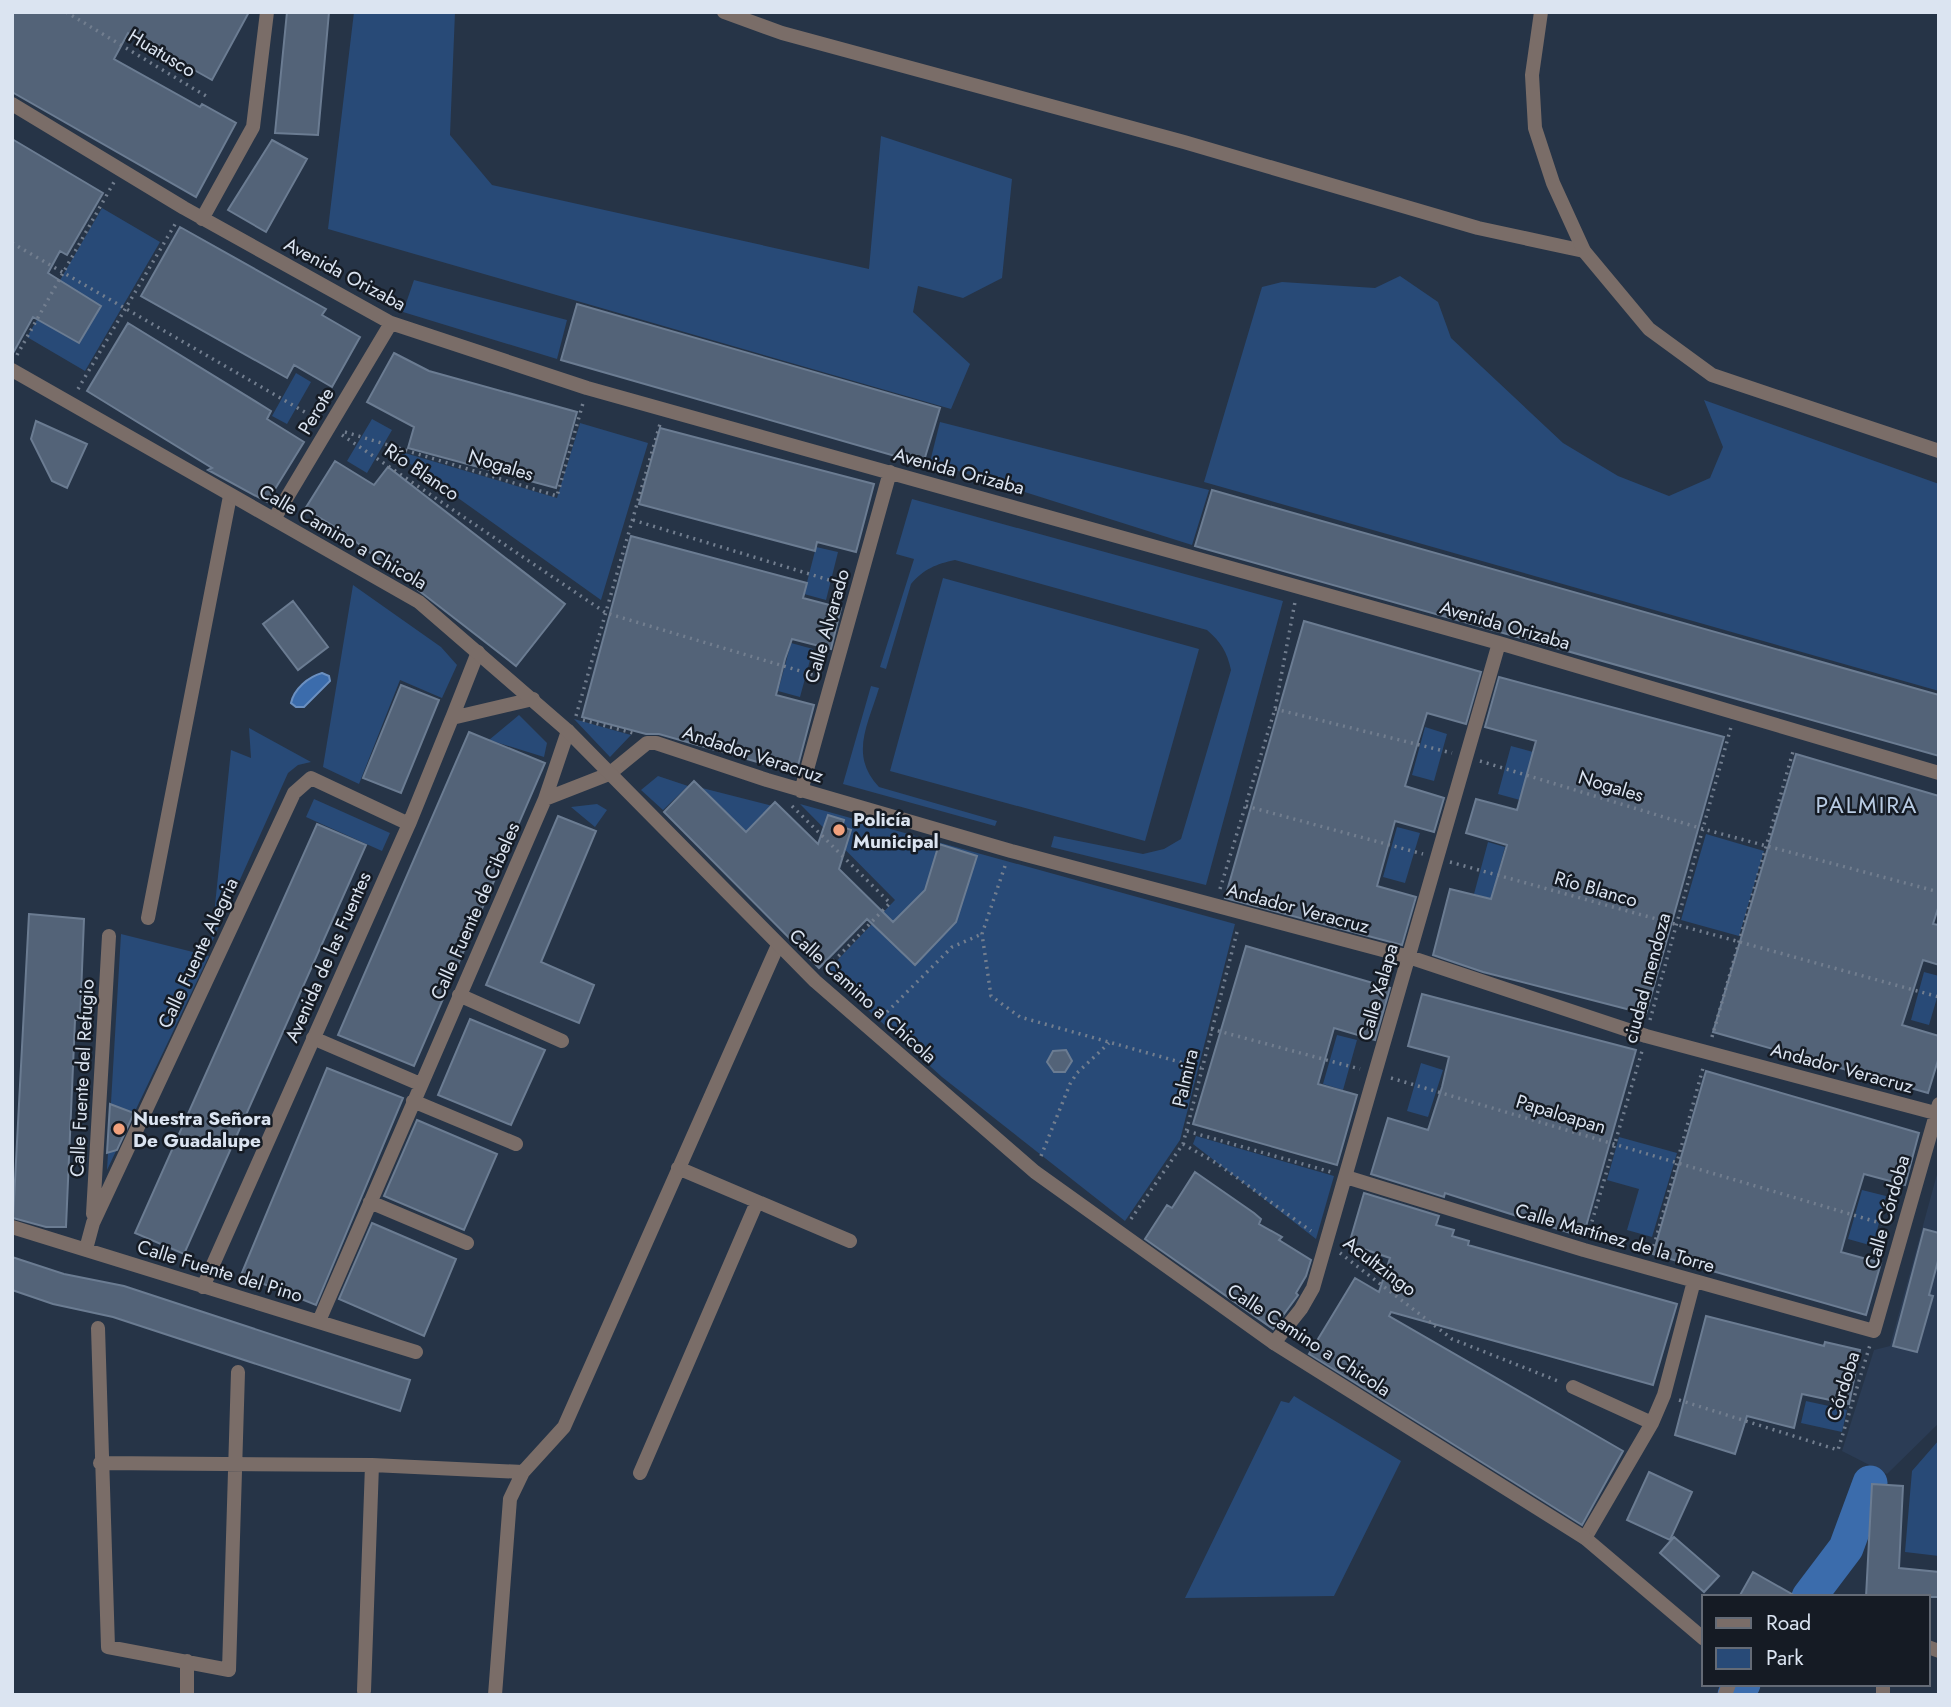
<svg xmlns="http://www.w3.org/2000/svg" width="1951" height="1707" font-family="Jost,sans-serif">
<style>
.built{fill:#2b3c55}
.green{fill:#284a77}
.water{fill:#3b6cac;stroke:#6b90c1;stroke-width:2}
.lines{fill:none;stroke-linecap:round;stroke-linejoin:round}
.river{stroke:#3b6cac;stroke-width:35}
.building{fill:#536378;stroke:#6b7c92;stroke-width:2}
.path{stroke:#727e8f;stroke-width:3.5;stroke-dasharray:2 5;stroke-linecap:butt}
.minor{stroke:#7a6d68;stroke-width:14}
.tertiary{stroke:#7a6d68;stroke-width:14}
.poi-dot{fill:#f1a17d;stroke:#151b24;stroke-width:2.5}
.labels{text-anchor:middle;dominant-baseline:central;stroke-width:5;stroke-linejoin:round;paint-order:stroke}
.street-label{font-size:19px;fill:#dbe4f1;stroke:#151b24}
.poi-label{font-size:19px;font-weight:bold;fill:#dbe4f1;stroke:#151b24;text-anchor:start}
.quarter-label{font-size:23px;letter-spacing:2px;fill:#b8cbe3;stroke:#151b24}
</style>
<rect width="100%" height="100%" fill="#263447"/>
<!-- built -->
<path class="built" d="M 1939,1167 L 1939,1423 L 1887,1474 L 1842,1451 L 1874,1350 L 1890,1346 Z"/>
<!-- green -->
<path class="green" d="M 354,12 L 455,12 L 450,135 L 492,185 L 869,269 L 881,136 L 1012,179 L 1002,278 L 963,298 L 918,286 L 913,312 L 970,364 L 951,409 L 328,229 Z
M 102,208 L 160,242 L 85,371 L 27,337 Z
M 1400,276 L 1438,302 L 1451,338 L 1563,443 L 1618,476 L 1669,496 L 1710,478 L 1723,447 L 1704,400 L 1939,484 L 1939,691 L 1204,482 L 1262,287 L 1282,282 L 1375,288 Z
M 414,280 L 567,320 L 557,359 L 403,312 Z
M 296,373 L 311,382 L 287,424 L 272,416 Z
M 372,419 L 392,430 L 367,473 L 347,461 Z
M 940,422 L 1209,490 L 1192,545 L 930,462 Z
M 580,423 L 648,443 L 601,600 L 388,448 L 557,498 Z
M 912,499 L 1283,601 L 1206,885 L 1051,847 L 1054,836 L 1143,854 L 1164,849 L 1181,839 L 1231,670 C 1227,652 1221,642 1207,630 L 955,560 C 936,564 924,569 911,584 L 886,669 L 880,667 L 914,559 L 896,554 Z
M 816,547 L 838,552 L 826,600 L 804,594 Z
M 943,578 L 1199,649 L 1145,841 L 890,771 Z
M 353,585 L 441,647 L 457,665 L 442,698 L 400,680 L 359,784 L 323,767 Z
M 791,643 L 813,649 L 800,697 L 778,691 Z
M 871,686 L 879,688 C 868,725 849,755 879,787 L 997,821 L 995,826 L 843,784 Z
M 519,715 L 547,743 L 544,757 L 489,740 Z
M 574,719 L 631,735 L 610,757 Z
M 1425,727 L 1447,734 L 1434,781 L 1412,775 Z
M 249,728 L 311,762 L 298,765 L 288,773 L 211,944 L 231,750 L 251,758 Z
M 1511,746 L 1533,752 L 1520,800 L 1498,794 Z
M 658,776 L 688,786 L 663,810 L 641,790 Z
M 702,788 L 773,806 L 746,831 Z
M 314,799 L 390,833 L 382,851 L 306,817 Z
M 597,804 L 607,810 L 595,827 L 571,807 Z
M 800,804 L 1235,924 L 1180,1140 L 1125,1221 L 942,1077 L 826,972 L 895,900 Z
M 1397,827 L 1420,833 L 1405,883 L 1383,877 Z
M 1706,834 L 1764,851 L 1739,936 L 1681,920 Z
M 1488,842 L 1505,847 L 1491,899 L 1474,894 Z
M 121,934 L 209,956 L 107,1170 Z
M 1924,972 L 1939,976 L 1939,991 L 1929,1025 L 1911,1020 Z
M 1337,1035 L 1357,1040 L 1343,1090 L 1323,1084 Z
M 1421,1063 L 1443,1070 L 1428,1117 L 1407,1111 Z
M 1196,1136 L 1334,1176 L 1316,1239 L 1193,1144 Z
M 1619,1137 L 1677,1153 L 1652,1237 L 1627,1230 L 1639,1189 L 1607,1180 Z
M 1862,1190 L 1886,1196 L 1873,1246 L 1848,1239 Z
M 1294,1396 L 1401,1461 L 1334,1596 L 1185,1598 L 1281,1401 L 1289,1403 Z
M 1806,1401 L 1847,1410 L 1842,1432 L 1801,1423 Z
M 1939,1440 L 1939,1556 L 1905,1552 L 1912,1471 Z"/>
<!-- water -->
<path class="water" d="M 322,673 L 329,676 L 330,681 L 304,707 L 296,707 L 291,703 C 294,689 308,677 322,673 Z"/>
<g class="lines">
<!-- river -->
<path class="river" d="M 1809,1597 L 1846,1548 L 1870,1483
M 1735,1695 L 1743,1684"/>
</g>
<!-- building -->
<path class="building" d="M 12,12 L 249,12 L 212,80 L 128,33 L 114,59 L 200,107 L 202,104 L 236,123 L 196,197 L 12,92 Z
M 287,12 L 329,12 L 318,135 L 275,133 Z
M 12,139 L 103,193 L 67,255 L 60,251 L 48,273 L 101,306 L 79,343 L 33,317 L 12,355 Z
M 272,140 L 307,159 L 266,232 L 228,210 Z
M 180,227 L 326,309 L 322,315 L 360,337 L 332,387 L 294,365 L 287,378 L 141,296 Z
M 577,304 L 940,408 L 923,464 L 561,360 Z
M 128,323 L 271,411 L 267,419 L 304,442 L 267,502 L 208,470 L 212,468 L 87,391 Z
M 394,353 L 429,371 L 577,412 L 556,488 L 408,448 L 414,427 L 367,402 Z
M 36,421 L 87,444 L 67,488 L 52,481 L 31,439 Z
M 660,428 L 874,484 L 856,552 L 817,542 L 815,551 L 639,504 Z
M 335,461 L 374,485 L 388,467 L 565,604 L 516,666 L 342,531 L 305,509 Z
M 1212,490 L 1939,695 L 1939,756 L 1195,546 Z
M 631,536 L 807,583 L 803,598 L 841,608 L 831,649 L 792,639 L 785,659 L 776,695 L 814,705 L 796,773 L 659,734 L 646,734 L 582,717 Z
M 293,601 L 328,647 L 298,670 L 263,624 Z
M 1304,621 L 1481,672 L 1466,724 L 1427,713 L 1418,742 L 1405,786 L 1444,798 L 1434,832 L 1395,821 L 1377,886 L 1416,897 L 1402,945 L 1225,898 Z
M 1499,677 L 1724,737 L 1646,1014 L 1483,972 L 1433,955 L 1450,889 L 1491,899 L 1507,845 L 1466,833 L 1476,799 L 1517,810 L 1536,741 L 1485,727 Z
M 401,685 L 439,700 L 401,793 L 363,778 Z
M 469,732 L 545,763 L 414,1066 L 338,1035 Z
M 1796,754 L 1939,796 L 1939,905 L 1933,924 L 1939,925 L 1939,965 L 1923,960 L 1902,1025 L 1939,1036 L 1939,1057 L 1928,1093 L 1713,1032 Z
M 694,781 L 746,832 L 775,802 L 818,844 L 828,815 L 844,820 L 842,827 L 851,830 L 839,869 L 893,922 L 925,890 L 939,844 L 977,856 L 956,922 L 915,965 L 867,919 L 819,968 L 664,812 Z
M 558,816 L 596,831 L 541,962 L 594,985 L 579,1023 L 486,985 Z
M 317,824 L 366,845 L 184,1254 L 135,1233 Z
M 29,914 L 84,919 L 80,1020 L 75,1020 L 66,1227 L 46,1227 L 13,1218 Z
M 1246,946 L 1390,988 L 1375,1040 L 1334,1028 L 1318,1084 L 1357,1095 L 1337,1165 L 1193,1124 Z
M 1422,994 L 1636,1050 L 1583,1237 L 1445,1193 L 1444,1197 L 1371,1174 L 1388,1118 L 1428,1130 L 1442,1087 L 1449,1057 L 1408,1046 Z
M 470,1019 L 545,1050 L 511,1125 L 438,1095 Z
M 1066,1050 L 1072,1061 L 1065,1072 L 1054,1072 L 1047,1062 L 1053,1051 Z
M 327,1068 L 403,1098 L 316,1305 L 241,1275 Z
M 1706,1071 L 1919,1133 L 1905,1185 L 1864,1174 L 1849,1223 L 1841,1252 L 1881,1263 L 1866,1315 L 1653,1254 Z
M 110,1104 L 134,1113 L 117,1150 L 107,1153 Z
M 417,1120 L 497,1154 L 464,1230 L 384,1196 Z
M 1195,1172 L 1254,1213 L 1261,1219 L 1259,1224 L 1282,1237 L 1279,1240 L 1311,1260 L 1306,1276 L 1296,1293 L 1298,1295 L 1273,1329 L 1145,1239 L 1167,1205 L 1172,1208 Z
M 1364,1193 L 1439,1216 L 1436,1225 L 1454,1230 L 1452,1236 L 1469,1241 L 1468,1245 L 1677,1304 L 1653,1385 L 1391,1312 L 1389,1316 L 1623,1451 L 1582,1525 L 1309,1354 L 1355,1278 L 1379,1292 L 1390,1258 L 1349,1244 Z
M 372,1223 L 456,1259 L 424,1336 L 339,1299 Z
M 1924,1229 L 1939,1233 L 1939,1257 L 1929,1295 L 1933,1296 L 1917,1352 L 1893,1346 Z
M 12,1257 L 64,1274 L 124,1286 L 410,1380 L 400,1411 L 113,1317 L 53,1304 L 12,1290 Z
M 1706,1316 L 1824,1346 L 1825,1342 L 1860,1350 L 1849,1404 L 1802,1394 L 1794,1428 L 1747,1416 L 1735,1454 L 1675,1435 Z
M 1649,1472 L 1692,1492 L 1670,1540 L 1627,1520 Z
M 1872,1484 L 1903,1486 L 1899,1568 L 1939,1572 L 1939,1597 L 1866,1597 Z
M 1674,1537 L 1719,1576 L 1704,1592 L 1660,1553 Z
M 1753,1572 L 1797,1597 L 1739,1597 Z"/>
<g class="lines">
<!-- path -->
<path class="path" d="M 66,12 L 206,96
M 12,243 L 315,418
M 17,355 L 114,182
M 78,389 L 177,221
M 345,432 L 557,496 L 583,403
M 342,435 L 606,613 L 817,676
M 633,520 L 842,584
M 1275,709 L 1452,753
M 576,716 L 660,424
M 583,720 L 633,733
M 1480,761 L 1703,829 L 1939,892
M 792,806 L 890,903 L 826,969
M 1246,806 L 1423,854
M 1450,862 L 1939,997
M 1005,866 L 982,934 L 991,996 L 1020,1017 L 1201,1068
M 1220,889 L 1275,709 L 1295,602
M 882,1017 L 952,947 L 982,934
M 1650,1020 L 1731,727
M 1211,1029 L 1360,1069
M 1712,1037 L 1794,748
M 1391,1078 L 1887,1225
M 1187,1131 L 1331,1172
M 1183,1144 L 1218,1164 L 1311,1231
M 1041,1156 L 1070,1084 L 1077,1073 L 1109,1043
M 1131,1219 L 1183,1144 L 1238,928
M 1588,1235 L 1642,1051
M 1340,1253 L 1452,1339 L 1558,1381
M 1652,1253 L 1703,1068
M 1679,1400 L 1838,1450 L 1870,1345"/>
<!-- minor -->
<path class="minor" d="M 724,12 L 782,33 L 1184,142 L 1478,228 L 1584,251
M 12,104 L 184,208 L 391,323 L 587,388 L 1499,643 L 1939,773
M 202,219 L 253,127 L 267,12
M 274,519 L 391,323
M 452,718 L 478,652
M 801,791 L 890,472
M 545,799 L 568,731
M 148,918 L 230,496
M 459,995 L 562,1041
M 313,1038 L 420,1084
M 413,1101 L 516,1144
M 678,1168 L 850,1241
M 1346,1177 L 1584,1250 L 1874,1331 L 1939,1104
M 370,1202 L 467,1243
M 93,1214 L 109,936
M 12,1227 L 416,1352
M 86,1249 L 93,1223 L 294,793 L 311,778 L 409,824
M 203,1287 L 409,824 L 452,718 L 533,699
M 319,1321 L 545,799 L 609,774 L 647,743 L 656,743 L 767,780 L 1011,851 L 1409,957 L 1646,1036 L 1939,1114
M 98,1328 L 108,1647 L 229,1670 L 238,1372
M 1274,1343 L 1301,1309 L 1313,1288 L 1499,643
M 1573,1387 L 1652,1423
M 100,1463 L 372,1465 L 523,1472
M 640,1473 L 757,1202
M 1585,1538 L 1652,1423 L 1664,1395 L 1694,1281
M 364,1691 L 372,1465
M 187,1695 L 187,1661
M 495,1695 L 510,1499 L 523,1472 L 564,1427 L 778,945
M 1725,1695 L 1729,1684
M 1883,1695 L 1883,1684"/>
<!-- tertiary -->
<path class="tertiary" d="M 1541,12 L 1532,75 L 1535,128 L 1553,183 L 1584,251 L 1649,329 L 1712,375 L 1939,451
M 12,370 L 419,602 L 568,731 L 815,981 L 1035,1172 L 1274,1343 L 1585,1538 L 1704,1639
M 1928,1647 L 1939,1651"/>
</g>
<!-- markers -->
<g class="poi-dot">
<circle cx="839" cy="830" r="7"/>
<circle cx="119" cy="1129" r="7"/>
</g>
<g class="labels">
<!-- street labels -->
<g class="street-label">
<text transform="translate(162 53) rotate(31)">Huatusco</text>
<text transform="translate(345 274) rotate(28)">Avenida Orizaba</text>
<text transform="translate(316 411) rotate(-59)">Perote</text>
<text transform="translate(501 465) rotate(17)">Nogales</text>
<text transform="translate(959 471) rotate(15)">Avenida Orizaba</text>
<text transform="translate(422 472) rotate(34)">Río Blanco</text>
<text transform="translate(343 537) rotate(30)">Calle Camino a Chicola</text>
<text transform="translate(1505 625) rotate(16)">Avenida Orizaba</text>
<text transform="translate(827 626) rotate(-74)">Calle Alvarado</text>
<text transform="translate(753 754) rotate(18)">Andador Veracruz</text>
<text transform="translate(1611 786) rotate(17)">Nogales</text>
<text transform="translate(1596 889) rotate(16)">Río Blanco</text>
<text transform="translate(1298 908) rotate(15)">Andador Veracruz</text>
<text transform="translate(475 911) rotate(-66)">Calle Fuente de Cibeles</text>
<text transform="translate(198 953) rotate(-65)">Calle Fuente Alegria</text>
<text transform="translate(328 957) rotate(-66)">Avenida de las Fuentes</text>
<text transform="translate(1647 978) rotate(-75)">ciudad mendoza</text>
<text transform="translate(1378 992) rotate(-74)">Calle Xalapa</text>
<text transform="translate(863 996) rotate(42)">Calle Camino a Chicola</text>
<text transform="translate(1842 1068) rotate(15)">Andador Veracruz</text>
<text transform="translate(82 1078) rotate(-87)">Calle Fuente del Refugio</text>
<text transform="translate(1185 1078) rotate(-77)">Palmira</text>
<text transform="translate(1561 1114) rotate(17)">Papaloapan</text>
<text transform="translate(1887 1212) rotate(-74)">Calle Córdoba</text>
<text transform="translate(1615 1238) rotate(16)">Calle Martínez de la Torre</text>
<text transform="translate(1380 1266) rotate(37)">Acultzingo</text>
<text transform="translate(220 1271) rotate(17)">Calle Fuente del Pino</text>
<text transform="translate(1309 1340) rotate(33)">Calle Camino a Chicola</text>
<text transform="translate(1843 1386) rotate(-73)">Córdoba</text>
</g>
<!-- poi labels -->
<g class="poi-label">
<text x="853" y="819">Policía<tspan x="853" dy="22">Municipal</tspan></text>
<text x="133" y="1118">Nuestra Señora<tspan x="133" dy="22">De Guadalupe</tspan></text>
</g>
<!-- quarter labels -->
<g class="quarter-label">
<text x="1867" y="805">PALMIRA</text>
</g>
</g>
<!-- border -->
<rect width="1951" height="1707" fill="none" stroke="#dbe4f1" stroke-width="28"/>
<!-- legend -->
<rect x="1702" y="1595" width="228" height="91" fill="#151b24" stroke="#646b76" stroke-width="2"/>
<rect x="1716" y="1618" width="35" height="10" fill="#7a6d68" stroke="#646b76" stroke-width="2"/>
<text x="1766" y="1630" font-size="21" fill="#dbe4f1">Road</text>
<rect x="1716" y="1648" width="35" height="21" fill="#284a77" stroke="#646b76" stroke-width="2"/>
<text x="1766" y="1665" font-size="21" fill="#dbe4f1">Park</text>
</svg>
